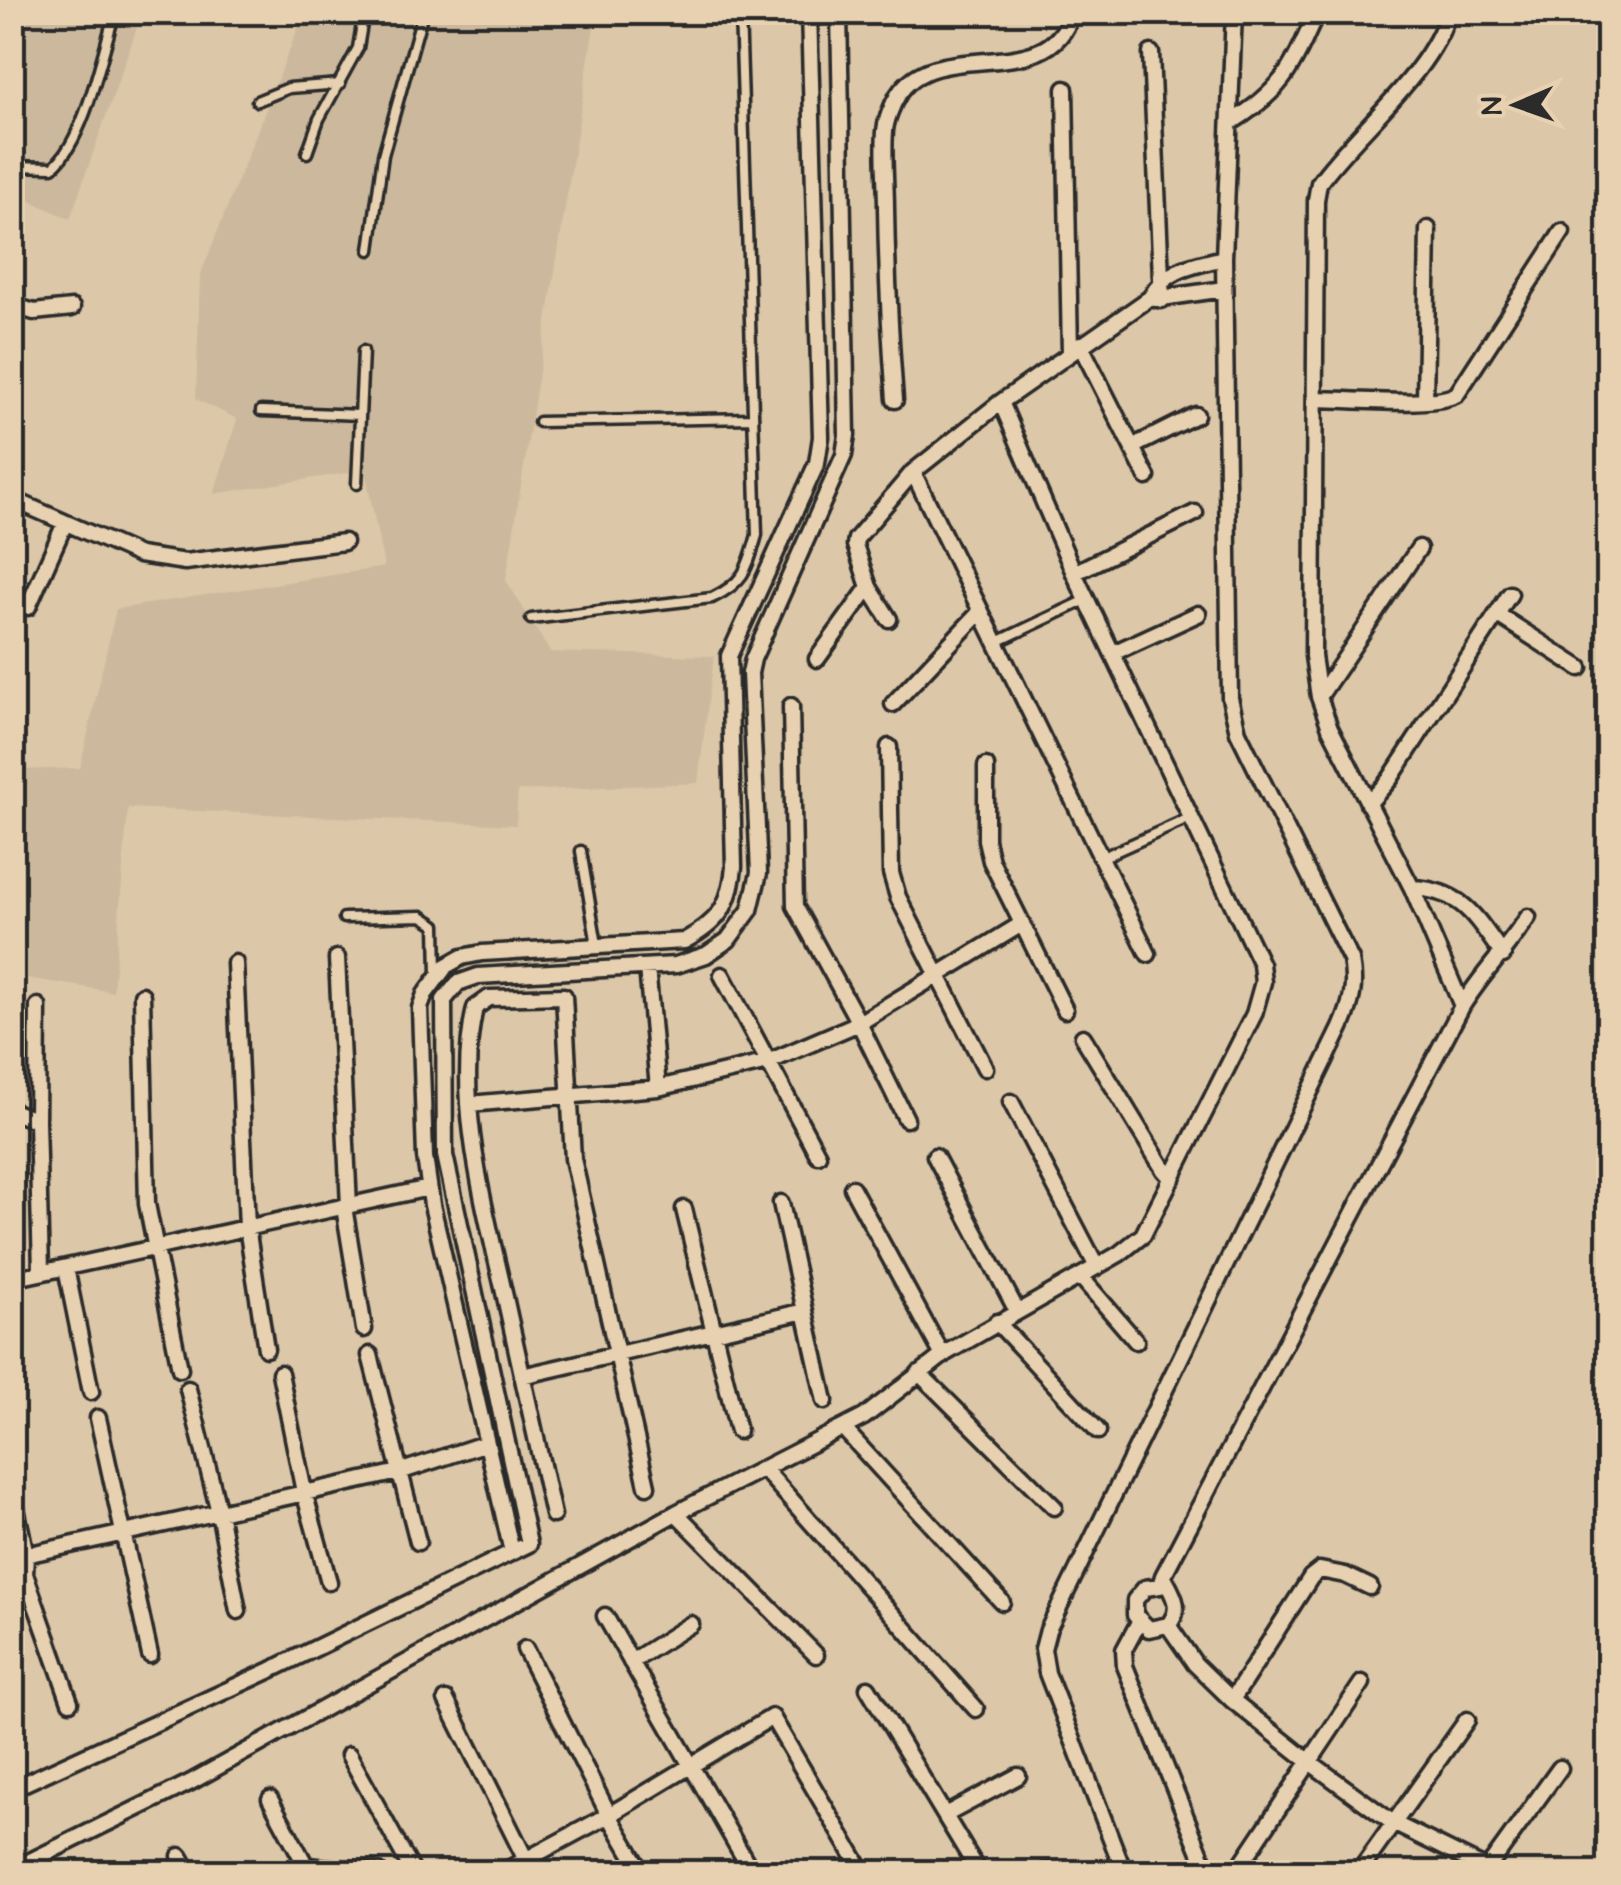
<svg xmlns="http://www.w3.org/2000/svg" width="1621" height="1885" font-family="'Architects Daughter',sans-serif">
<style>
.built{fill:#ccb99d}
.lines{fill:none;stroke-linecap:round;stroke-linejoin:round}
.service-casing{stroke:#2b2b2b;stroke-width:15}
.minor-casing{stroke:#2b2b2b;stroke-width:21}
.service{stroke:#e7d1b0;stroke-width:8}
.minor{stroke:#e7d1b0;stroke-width:14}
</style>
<rect width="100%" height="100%" fill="#dcc7a8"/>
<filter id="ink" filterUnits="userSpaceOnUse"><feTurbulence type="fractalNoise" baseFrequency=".01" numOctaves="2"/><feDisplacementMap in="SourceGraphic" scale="20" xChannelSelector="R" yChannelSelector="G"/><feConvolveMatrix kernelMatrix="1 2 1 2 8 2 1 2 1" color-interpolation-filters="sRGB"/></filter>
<g filter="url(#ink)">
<!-- built -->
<path class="built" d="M 28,13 L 142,13 L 70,219 L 13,193 L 12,53 Z
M 304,13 L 596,13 L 506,580 L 550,652 L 714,656 L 698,783 L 518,791 L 516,825 L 128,808 L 113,992 L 27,978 L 19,770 L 80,768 L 116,609 L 384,567 L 365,470 L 214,494 L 237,419 L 196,399 L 200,276 Z"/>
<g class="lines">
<defs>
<path id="service" d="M 257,101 L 289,88 L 340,84
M 307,153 L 319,119 L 358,48 L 364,12
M 12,166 L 53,167 C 85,140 102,54 115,12
M 370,250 L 383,155 L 423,12
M 261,411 L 360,415
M 539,422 L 753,418
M 357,484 L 363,351
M 531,619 L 712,598 C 745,582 747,569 757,535 L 740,12
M 995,643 L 1086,600
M 581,851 L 597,945
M 1101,858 L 1190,818
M 344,918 L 422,916 L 436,925 L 437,976"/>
<path id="minor" d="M 1151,53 L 1162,300
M 1065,89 L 1070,353
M 1230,123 C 1284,90 1292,68 1317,12
M 1155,299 L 1224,289
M 12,305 L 34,312 L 72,308
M 1080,344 L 1147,477
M 1316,399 C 1346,399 1435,408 1457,394 L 1562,232
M 895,400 C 890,336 887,273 886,208 C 886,183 883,157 885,131 C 886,120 892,105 898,95 C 937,33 1050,93 1072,12
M 1425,401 L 1428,229
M 1132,447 L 1196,415
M 913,472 L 1148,954
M 12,499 L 139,555 L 185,562 L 344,542
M 1074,573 L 1195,513
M 28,607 L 65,523
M 1498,615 L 1580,668
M 889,619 L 869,587 L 855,545 L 856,539 L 913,472 L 1001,402
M 1113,653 L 1198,614
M 817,659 L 869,587
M 1319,697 L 1419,548
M 893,704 L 980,612
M 791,706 L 795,906 L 859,1023 L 906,1119
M 889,747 L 891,873 L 898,897 L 985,1068
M 986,766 L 986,840 L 991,861 L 1065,1010
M 1368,804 L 1390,779 L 1510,594
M 1412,888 C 1463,890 1475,917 1503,955
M 337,958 L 349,1206
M 235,963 L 247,1227 L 266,1349
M 647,967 L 658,1088
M 722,975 L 818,1155
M 142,995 L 147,1204 L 180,1369
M 38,1006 L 37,1121 L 41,1271
M 1462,1006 C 1482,974 1507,949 1528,917
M 1083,1037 L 1164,1170 L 1172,1179
M 1011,1102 L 1097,1267
M 469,1104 L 658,1088 L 768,1062 L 859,1023 L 1020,925
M 12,1111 L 37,1121
M 935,1156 L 1017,1311
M 852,1188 L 943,1356
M 781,1203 L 825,1401
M 344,1207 L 364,1329
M 684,1209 L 738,1431
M 66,1268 L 91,1392
M 1080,1276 L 1136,1341
M 12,1279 L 429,1188
M 997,1322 L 1098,1431
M 370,1355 L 418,1542
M 280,1373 L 304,1492 L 329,1582
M 919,1373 L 1054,1507
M 522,1376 L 805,1311
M 188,1389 L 219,1512 L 238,1611
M 98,1418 L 150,1655
M 843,1428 L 1002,1602
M 763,1468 L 976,1709
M 12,1489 L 26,1555 L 25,1574 L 70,1702
M 676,1513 L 816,1655
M 553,1515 C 537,1442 521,1370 505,1297 C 485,1208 454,1099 475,1008 L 489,998 L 564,996 L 573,1159 L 647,1486
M 512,1552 L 432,1205 L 425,1157 L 420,1008 L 425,994 L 446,966 L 462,957 L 482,953 L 684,941 C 719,922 730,906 734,867 L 729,656 L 817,463 L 821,437 L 809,12
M 12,1558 L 399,1472 L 487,1443
M 1163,1576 L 1462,1006 L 1412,888 L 1330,728 L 1319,697 L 1313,656 L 1316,200 L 1319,183 C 1355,132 1434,71 1448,12
M 1163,1576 C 1172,1593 1184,1608 1168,1625 L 1149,1629 L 1135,1615 L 1135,1600 L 1145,1588 L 1160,1586 Z
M 605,1616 L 752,1872
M 1139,1622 L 1124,1650 L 1125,1666 L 1208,1872
M 1168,1625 L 1195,1664 L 1232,1700 L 1311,1763 L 1393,1823 L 1493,1872
M 525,1649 L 609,1815 L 642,1872
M 631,1662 L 691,1624
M 868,1688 L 979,1872
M 446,1700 L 532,1872
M 1232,1700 L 1311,1577 L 1320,1570 L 1345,1575 L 1370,1587
M 349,1755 L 413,1872
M 12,1789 L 271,1670 L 529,1544 L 445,1155 L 444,1000 L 458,983 L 478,976 L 676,965 L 706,955 L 728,940 L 750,910 L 759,873 L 750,673 L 753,659 L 844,455 L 847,435 L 839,12
M 270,1799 L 306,1866
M 945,1815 L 1018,1776
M 180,1856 L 189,1872
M 12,1870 L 191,1782 L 676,1513 L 864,1417 L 946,1353 L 1119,1254 L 1143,1235 L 1254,1014 L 1263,982 L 1261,964 L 1074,573 L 1001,402 L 1150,298 C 1167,268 1193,266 1224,258
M 280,1872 L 306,1866 L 379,1872
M 503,1872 L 609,1815 L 772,1717 L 863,1872
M 1043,1872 L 1049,1870
M 1124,1872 L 1047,1673 L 1043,1649 L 1048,1630 L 1341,1028 C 1352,1003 1356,986 1351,960 L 1238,732 L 1230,698 L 1224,258 L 1234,12
M 1236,1872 L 1362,1683
M 1359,1872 L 1467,1720
M 1485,1872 L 1560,1768"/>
</defs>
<!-- service casing -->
<use href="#service" class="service-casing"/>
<!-- minor casing -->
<use href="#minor" class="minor-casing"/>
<!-- service -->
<use href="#service" class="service"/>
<!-- minor -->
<use href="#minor" class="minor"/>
</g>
</g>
<!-- margin -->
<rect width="1621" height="1885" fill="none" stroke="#e7d1b0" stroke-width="50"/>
<rect x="25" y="25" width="1571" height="1835" fill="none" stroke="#2b2b2b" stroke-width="4" filter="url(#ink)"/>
<!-- north arrow -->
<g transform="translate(1516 105) rotate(268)" stroke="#e7d1b0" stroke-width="8" paint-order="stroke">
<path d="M0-8L18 38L0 25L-18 38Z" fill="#2b2b2b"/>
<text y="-15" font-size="28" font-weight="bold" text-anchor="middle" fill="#2b2b2b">N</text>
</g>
</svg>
